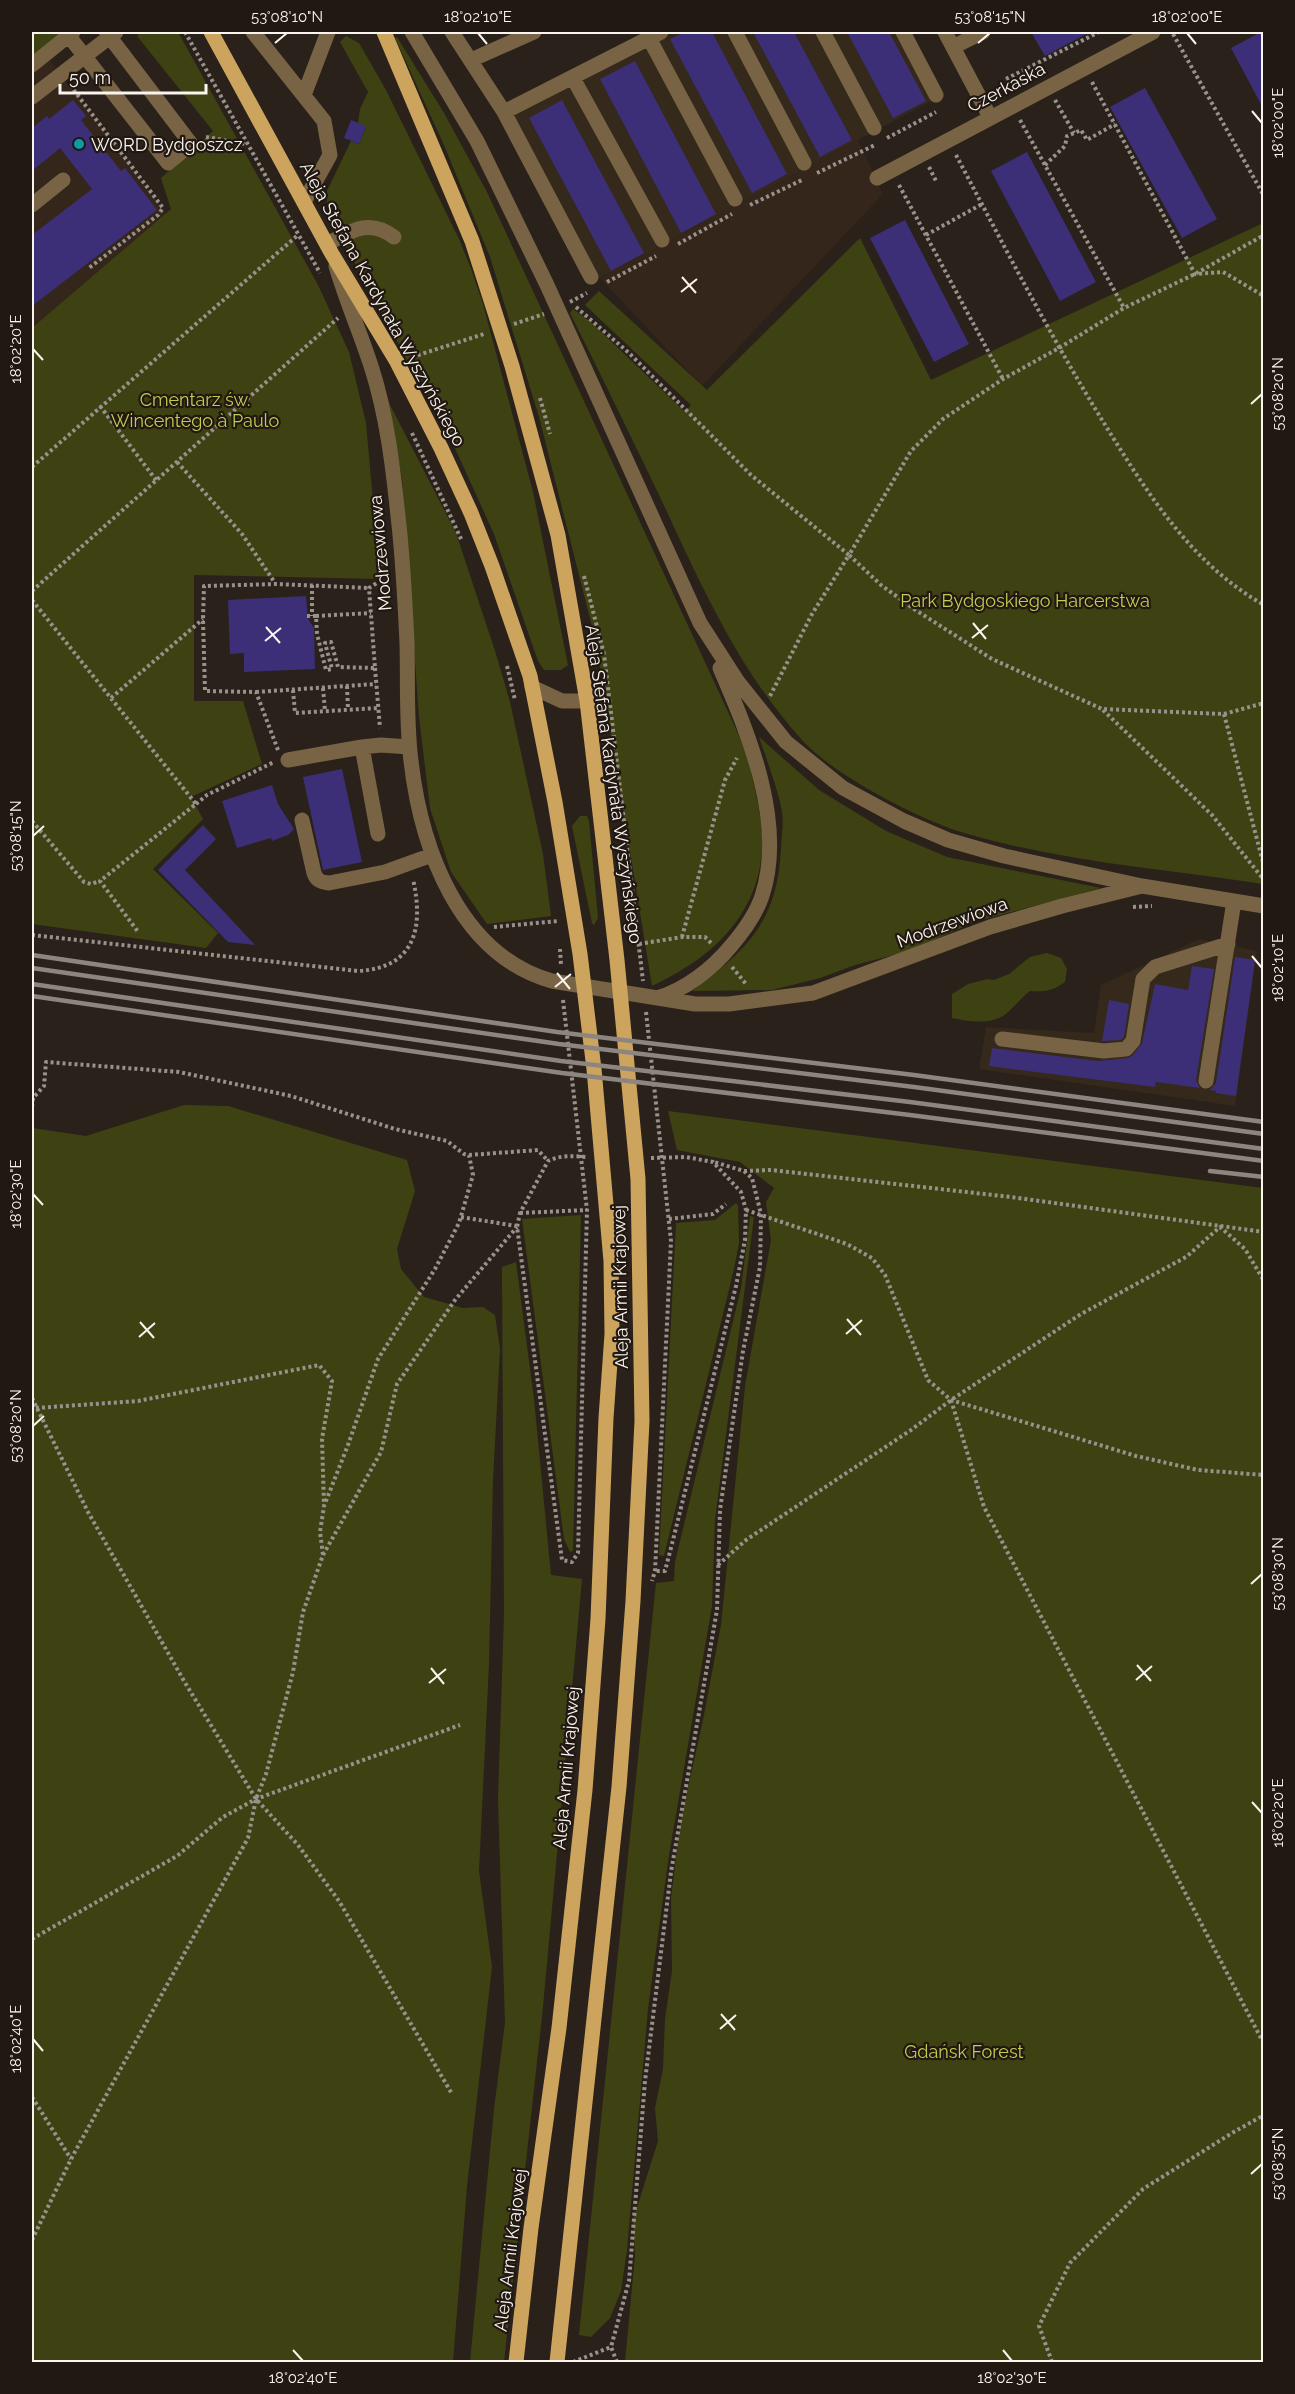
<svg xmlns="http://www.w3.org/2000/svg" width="1295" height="2394" font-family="Raleway,sans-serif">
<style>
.built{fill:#34261b}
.industrial{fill:#34291a}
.green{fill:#3e4212}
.building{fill:#3c2f77}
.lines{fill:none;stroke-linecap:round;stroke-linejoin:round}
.path{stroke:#98918c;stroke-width:4;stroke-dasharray:3 3;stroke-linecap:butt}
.minor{stroke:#786444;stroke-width:15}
.major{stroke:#cda45e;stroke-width:15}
.rail{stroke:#8d8580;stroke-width:4.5}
.ticks{fill:none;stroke:#faf4ef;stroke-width:2}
.culture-dot{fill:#0f9aa8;stroke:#211812;stroke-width:2}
.labels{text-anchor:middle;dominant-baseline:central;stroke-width:4.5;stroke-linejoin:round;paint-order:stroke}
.street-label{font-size:18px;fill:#faf4ef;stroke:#211812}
.poi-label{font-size:18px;fill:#faf4ef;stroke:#211812;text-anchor:start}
.park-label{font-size:18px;fill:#c2cc4f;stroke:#211812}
.neatline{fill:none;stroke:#faf4ef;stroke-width:2}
.ticks-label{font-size:15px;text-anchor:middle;fill:#faf4ef}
</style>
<rect width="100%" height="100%" fill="#2a211b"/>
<!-- built -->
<path class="built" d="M 32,37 L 166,213 L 32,329 Z
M 858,140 L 883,194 L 702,386 L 600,278 Z"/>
<!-- industrial -->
<path class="industrial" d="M 673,32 L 895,32 L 931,101 L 600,278 L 512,116 Z
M 1199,939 L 1257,951 L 1235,1106 L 979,1069 L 986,1027 L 1094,1033 L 1101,985 Z"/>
<!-- green -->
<path class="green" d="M 32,32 L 62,32 L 32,57 Z
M 141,32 L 178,32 L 318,285 L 349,352 L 366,423 L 380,579 L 194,575 L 194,701 L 243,701 L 262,764 L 191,797 L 203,819 L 153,869 L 218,933 L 206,948 L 32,924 L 32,328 L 171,209 L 161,178 L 213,131 L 137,36 Z
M 346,36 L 359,43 L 386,90 L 459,239 L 470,266 L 483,304 L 533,492 L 568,665 L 561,670 L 544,670 L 538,661 L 494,534 L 454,446 L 347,249 L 327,207 L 327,191 L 351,141 L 359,144 L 366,127 L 358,123 L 360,109 L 368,92 L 340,42 Z
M 397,37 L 444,113 L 487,192 L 748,755 C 752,780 760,807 762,832 C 766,908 717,956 652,986 L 596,642 L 539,417 L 490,257 L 444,145 L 395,38 Z
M 1263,223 L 1263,884 C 1165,869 1064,862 968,834 C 923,822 833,775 802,740 C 739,671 700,583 661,499 C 631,437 601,375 570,313 L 573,309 L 592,323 L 685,412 L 691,405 L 585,305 L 599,291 L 707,390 L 860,238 L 931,380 Z
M 388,401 L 456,533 L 496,654 L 510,702 L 543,854 L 551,916 L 487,924 L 451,872 L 430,808 L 419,717 L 402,479 Z
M 759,737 L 819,790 L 886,831 L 947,857 L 1101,888 L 974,922 L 909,951 L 855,965 L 820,978 L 772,990 L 692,991 C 747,949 777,923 781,849 C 781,838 784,824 782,812 C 779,792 766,758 759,737 Z
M 580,816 L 587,816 L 589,821 L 598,918 L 594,925 L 592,923 L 572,826 Z
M 1047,953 L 1061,958 L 1067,969 L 1065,982 C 1052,991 1046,992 1030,991 C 1022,997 1018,1003 1010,1010 C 996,1026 970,1022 952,1018 L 952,994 L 968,984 L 988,979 L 994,980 L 1009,974 L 1030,957 Z
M 184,1105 L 228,1106 L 407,1160 L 415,1191 L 397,1249 L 401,1269 L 424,1297 L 463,1308 L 483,1307 L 495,1315 L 500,1349 L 493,1480 L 489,1664 L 479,1871 L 492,1967 L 467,2186 L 453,2362 L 32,2362 L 32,1128 L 86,1136 Z
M 668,1111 L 1263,1188 L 1263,2362 L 625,2362 L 635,2256 L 633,2220 L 658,2141 L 655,2108 L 663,2069 L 665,2019 L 672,1971 L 671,1898 L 681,1819 L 703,1720 L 721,1625 L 745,1386 L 771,1240 L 766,1202 L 774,1188 L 740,1162 L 677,1150 Z
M 736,1203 L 738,1206 L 739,1243 L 734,1269 L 664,1556 L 659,1555 L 676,1223 L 715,1220 Z
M 581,1215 L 573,1551 L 570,1552 L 564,1539 L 522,1219 Z
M 750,1216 L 754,1217 L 715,1520 L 712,1606 L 669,1855 L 648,2009 L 627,2250 L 621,2291 L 610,2318 L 591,2337 L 579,2335 L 656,1583 L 674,1581 L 675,1562 L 741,1288 Z
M 516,1262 L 534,1399 L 551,1575 L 582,1579 L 543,2007 L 504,2362 L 470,2362 L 494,2109 L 505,2023 L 498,1799 L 504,1615 L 502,1267 Z"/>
<!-- building -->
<path class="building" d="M 685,32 L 712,32 L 787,174 L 752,193 L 670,39 Z
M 753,32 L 794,32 L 852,140 L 820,157 Z
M 847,32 L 889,32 L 926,101 L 893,118 Z
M 1031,32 L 1090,32 L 1045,56 Z
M 1261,32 L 1263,32 L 1263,108 L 1231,48 Z
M 635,61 L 716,214 L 681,233 L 600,79 Z
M 1145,88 L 1217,219 L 1182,238 L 1110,107 Z
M 73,100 L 86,116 L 81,120 L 121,171 L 125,168 L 157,210 L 32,306 L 32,235 L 92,189 L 60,148 L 32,171 L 32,128 L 47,116 L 49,119 Z
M 562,100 L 644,253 L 611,271 L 529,118 Z
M 351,120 L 366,126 L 359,144 L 344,138 Z
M 1027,152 L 1096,282 L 1060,301 L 991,171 Z
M 905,220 L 969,344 L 934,362 L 870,238 Z
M 306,596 L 308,619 L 314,628 L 315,669 L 244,672 L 244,653 L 230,654 L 228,600 Z
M 342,769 L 362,862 L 323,870 L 303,777 Z
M 272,785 L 278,804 L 294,829 L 288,835 L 272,841 L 271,838 L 237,848 L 222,801 Z
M 203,825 L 216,839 L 185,870 L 255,945 L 228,942 L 158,870 Z
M 1235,957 L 1255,960 L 1236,1096 L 1216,1093 L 1216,1091 L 1210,1090 L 1216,1083 Z
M 1192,966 L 1214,969 L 1196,1080 L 1200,1088 L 1156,1082 L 1155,1087 L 989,1066 L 992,1048 L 1098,1061 L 1128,1058 L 1133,1055 L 1142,1043 L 1155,984 L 1188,990 Z
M 1109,1000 L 1129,1004 L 1124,1037 L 1121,1040 L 1102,1041 Z"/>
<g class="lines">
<!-- path -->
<path class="path" d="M 185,32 L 320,273
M 1173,34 L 1264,196
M 1006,79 L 1099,32
M 1092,82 L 1195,274 L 1223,272 L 1264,296
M 70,85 L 163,208 L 158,215 L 89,268
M 1055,100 L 1074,133
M 1020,120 L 1124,308
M 206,137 L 246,144
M 887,138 L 936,112
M 956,155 C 1002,242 1047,330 1099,415 C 1143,486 1188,562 1264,605
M 1045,165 L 1065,146 L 1067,136 L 1081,130 L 1087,140 L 1115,124
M 929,167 L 937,183
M 817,173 L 875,145
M 899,185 L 1003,379
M 750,205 L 802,180
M 926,235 L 982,204
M 678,244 L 732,214
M 607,282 L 656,256
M 570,302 L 587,293
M 576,307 L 629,353 L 751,475 L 849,555 L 911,451 L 943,419 L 1003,379 L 1059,348 L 1124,308 L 1195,274 L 1264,235
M 514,324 L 544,314
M 412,357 L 484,334
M 540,398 L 550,434
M 100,406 L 156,480
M 412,433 L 462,541
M 177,462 L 242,534 L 275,583
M 32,467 L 298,235
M 584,576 L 604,654 L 643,981
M 312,585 L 312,616
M 32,591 L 338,318
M 32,600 L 196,804 L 100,881 L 139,933
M 307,616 L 316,616 L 317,634 L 326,670 L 332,669 L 325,643 L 331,642 L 338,667 L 375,668 L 369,588 L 383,579 L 383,552
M 316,616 L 371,613
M 507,666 L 515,700
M 375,668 L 380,728
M 347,686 L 348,710
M 323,688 L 325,711
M 293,690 L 295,713 L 378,708
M 256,692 L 376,684
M 770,696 L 812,614 L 849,555 L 881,585 L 914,609 L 992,659 L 1102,709 L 1224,714 L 1264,703
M 111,698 L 203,619
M 1103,710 L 1212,815 L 1264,880
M 1224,714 L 1264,866
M 278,750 L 256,692 L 205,691 L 203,619 L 204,586 L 276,584 L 369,588
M 196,804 L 207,795 L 274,762
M 32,821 L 84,882 L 91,884 L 100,881
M 1133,907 L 1152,906
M 494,927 L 558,921
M 32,935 L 358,971 C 415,968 424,928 413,879
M 682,937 L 725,780 L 737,758
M 639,944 L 682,937 L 705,937 L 711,943
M 560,949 L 561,965
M 732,967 L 746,984
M 563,1000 L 587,1210 L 578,1553 L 572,1562 L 562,1560 L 517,1227 L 520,1213 L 548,1161 C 560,1155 573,1156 586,1157
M 646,1012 L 671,1241 L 655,1571 L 652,1581
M 32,1107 L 33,1098 L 44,1086 L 46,1062 L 179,1072 L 291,1096 L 395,1129 L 447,1141 L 464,1154 L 469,1155 L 473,1175 L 459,1223 L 435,1269 L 378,1359 L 348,1445 L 324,1506 L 320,1532 L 323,1555
M 469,1155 L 538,1150 L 548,1161
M 651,1158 L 686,1157 L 713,1162 L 741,1192 L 746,1210 L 745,1240 L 736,1286 L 673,1540 L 665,1571 L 655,1571
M 744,1171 L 771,1170 L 1011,1197 L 1264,1232
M 746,1210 L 847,1244 L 872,1258 L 885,1275 L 928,1380 L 951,1400 L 1136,1456 L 1198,1470 L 1264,1475
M 520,1213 L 587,1210
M 461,1217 L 516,1226
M 669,1219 L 713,1214 L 726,1204
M 32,1398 L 88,1512 L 184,1681 L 256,1799 L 298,1845 L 339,1901 L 452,2094
M 951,1400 L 984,1507 L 1264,2044
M 36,1408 L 138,1401 L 319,1365 L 332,1381 L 322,1439 L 324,1505
M 718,1565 L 746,1540 L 911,1430 L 951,1400 L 1081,1314 L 1186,1257 L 1220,1227 L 1245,1249 L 1264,1281
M 32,1939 L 177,1856 L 223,1817 L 256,1799 L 460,1725
M 32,2097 L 71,2159
M 32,2240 L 71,2159 L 248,1838 L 256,1799 L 266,1774 L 293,1672 L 303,1612 L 323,1555 L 381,1452 L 397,1384 L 455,1300 L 517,1227
M 573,2362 L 611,2347
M 617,2362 L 611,2347 L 629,2281 L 645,2081 L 671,1872 L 717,1610 L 720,1510 L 743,1351 L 760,1267 L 761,1214 L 752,1178 L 744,1171 L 714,1162
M 1052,2362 L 1039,2326 L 1070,2263 L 1143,2189 L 1232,2133 L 1264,2115"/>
<!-- minor -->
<path class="minor" d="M 253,32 L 324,121 L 330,155 L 304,202
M 412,32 L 477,141 L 547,285 L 700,623 L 738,682 L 786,742 L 843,788 L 904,821 L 948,840 L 1004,856 L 1142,886 L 1264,906
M 452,32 L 504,112 L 661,32
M 735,32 L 804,163
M 823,32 L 874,128
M 903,32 L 936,95
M 945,32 L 990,117
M 68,35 L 168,163 L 191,144 L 106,32
M 649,38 L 735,199
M 953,47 L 983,32
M 471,60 L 534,32
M 32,65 L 73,32
M 573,78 L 662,240
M 304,95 L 328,32
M 32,97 L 116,32
M 504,112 L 591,277
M 877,178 L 1153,32
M 32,205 L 63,180
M 327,244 C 351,231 369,218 394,237
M 336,266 C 346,301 361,334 372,369 C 387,416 393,468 398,516 C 403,558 405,601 407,643 C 408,682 406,723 411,761 C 421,848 459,955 552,981 L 695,1004 L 729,1004 L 813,993 L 990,927 L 1062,906 L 1142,886
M 532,687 L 562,701 L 587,701
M 288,760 L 362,747
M 302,820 L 314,873 C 317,881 321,882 329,883 L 385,872 L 432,855
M 378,834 L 362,747 L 381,745 L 409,747
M 657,998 C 685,990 712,969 731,946 C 743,932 756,914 762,896 C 786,823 749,735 720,668
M 1002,1039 L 1104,1051 L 1126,1049 L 1133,1041 L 1143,979 L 1155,967 L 1228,944
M 1206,1081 L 1234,901"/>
<!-- major -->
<path class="major" d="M 211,32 L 332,254 L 397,362 L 441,448 L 471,513 L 492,566 L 530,676 L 555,802 L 580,954 L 594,1069 L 611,1261 L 612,1334 L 606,1418 L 598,1619 L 585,1790 L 559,2028 L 531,2228 L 516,2362
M 384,32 L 472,241 L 512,366 L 558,535 L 587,701 L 617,960 L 638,1179 L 642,1421 L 633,1601 L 619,1787 L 557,2362"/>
<!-- rail -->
<path class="rail" d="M 32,955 L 557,1032 L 914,1075 L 1264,1122
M 32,968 L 559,1044 L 914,1087 L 1264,1134
M 32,984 L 561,1061 L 910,1102 L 1264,1149
M 32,996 L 562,1073 L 910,1115 L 1264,1161
M 1210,1171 L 1264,1177"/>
</g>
<!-- ticks -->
<path class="ticks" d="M 478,33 L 487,44M 1187,33 L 1196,44M 275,43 L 287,33M 978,43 L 990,33M 1252,111 L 1262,123M 682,277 L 696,293M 681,292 L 697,279M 33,349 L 43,360M 1251,404 L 1262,394M 973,623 L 986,639M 266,627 L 280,643M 972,638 L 988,625M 265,641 L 281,628M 33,836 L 44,826M 1252,956 L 1262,968M 557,973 L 570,989M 555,987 L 571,974M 33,1194 L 43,1205M 847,1319 L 861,1335M 140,1322 L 154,1338M 846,1334 L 862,1320M 139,1337 L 155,1323M 33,1426 L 44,1416M 1251,1584 L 1262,1574M 1137,1665 L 1151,1681M 431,1668 L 444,1684M 1136,1680 L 1152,1666M 429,1683 L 446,1669M 1252,1802 L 1262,1813M 721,2014 L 735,2030M 720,2029 L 736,2015M 33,2039 L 43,2051M 1251,2174 L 1262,2164M 293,2350 L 303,2361M 1003,2350 L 1012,2361"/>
<!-- markers -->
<circle class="culture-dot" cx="79" cy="144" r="6"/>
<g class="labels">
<!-- street labels -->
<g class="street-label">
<text transform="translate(1006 87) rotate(-28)">Czerkaska</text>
<text transform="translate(383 304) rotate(61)">Aleja Stefana Kardynała Wyszyńskiego</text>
<text transform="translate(380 553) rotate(-95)">Modrzewiowa</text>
<text transform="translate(614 784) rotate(82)">Aleja Stefana Kardynała Wyszyńskiego</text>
<text transform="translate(952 922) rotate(-20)">Modrzewiowa</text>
<text transform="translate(620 1287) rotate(-91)">Aleja Armii Krajowej</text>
<text transform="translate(566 1768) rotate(-85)">Aleja Armii Krajowej</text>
<text transform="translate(510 2250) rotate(-83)">Aleja Armii Krajowej</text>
</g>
<!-- poi labels -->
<g class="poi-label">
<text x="91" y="144">WORD Bydgoszcz</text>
</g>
<!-- park labels -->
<g class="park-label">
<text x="195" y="399">Cmentarz św.<tspan x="195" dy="21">Wincentego à Paulo</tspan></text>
<text x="1025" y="600">Park Bydgoskiego Harcerstwa</text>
<text x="964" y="2051">Gdańsk Forest</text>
</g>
</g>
<!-- border -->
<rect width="1295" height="2394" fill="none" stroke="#211812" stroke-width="66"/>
<!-- scale -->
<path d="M60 84v9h146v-9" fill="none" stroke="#faf4ef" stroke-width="3"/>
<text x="69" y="84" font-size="18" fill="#faf4ef" stroke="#211812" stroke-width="4.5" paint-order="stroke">50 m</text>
<rect x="33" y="33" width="1229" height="2328" class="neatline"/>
<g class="ticks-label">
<text x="287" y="22">53°08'10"N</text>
<text x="478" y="22">18°02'10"E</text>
<text x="990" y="22">53°08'15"N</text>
<text x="1187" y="22">18°02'00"E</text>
<text transform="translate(1278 123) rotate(-90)" y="5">18°02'00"E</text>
<text transform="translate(16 349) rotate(-90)" y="5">18°02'20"E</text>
<text transform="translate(1278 394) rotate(-90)" y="5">53°08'20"N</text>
<text transform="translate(16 836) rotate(-90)" y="5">53°08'15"N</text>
<text transform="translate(1278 968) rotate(-90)" y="5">18°02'10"E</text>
<text transform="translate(16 1194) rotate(-90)" y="5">18°02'30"E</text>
<text transform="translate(16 1426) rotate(-90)" y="5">53°08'20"N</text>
<text transform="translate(1278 1574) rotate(-90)" y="5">53°08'30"N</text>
<text transform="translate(1278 1813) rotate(-90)" y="5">18°02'20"E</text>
<text transform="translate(16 2039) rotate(-90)" y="5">18°02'40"E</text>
<text transform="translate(1278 2164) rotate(-90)" y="5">53°08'35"N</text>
<text x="303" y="2383">18°02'40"E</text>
<text x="1012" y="2383">18°02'30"E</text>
</g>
</svg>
